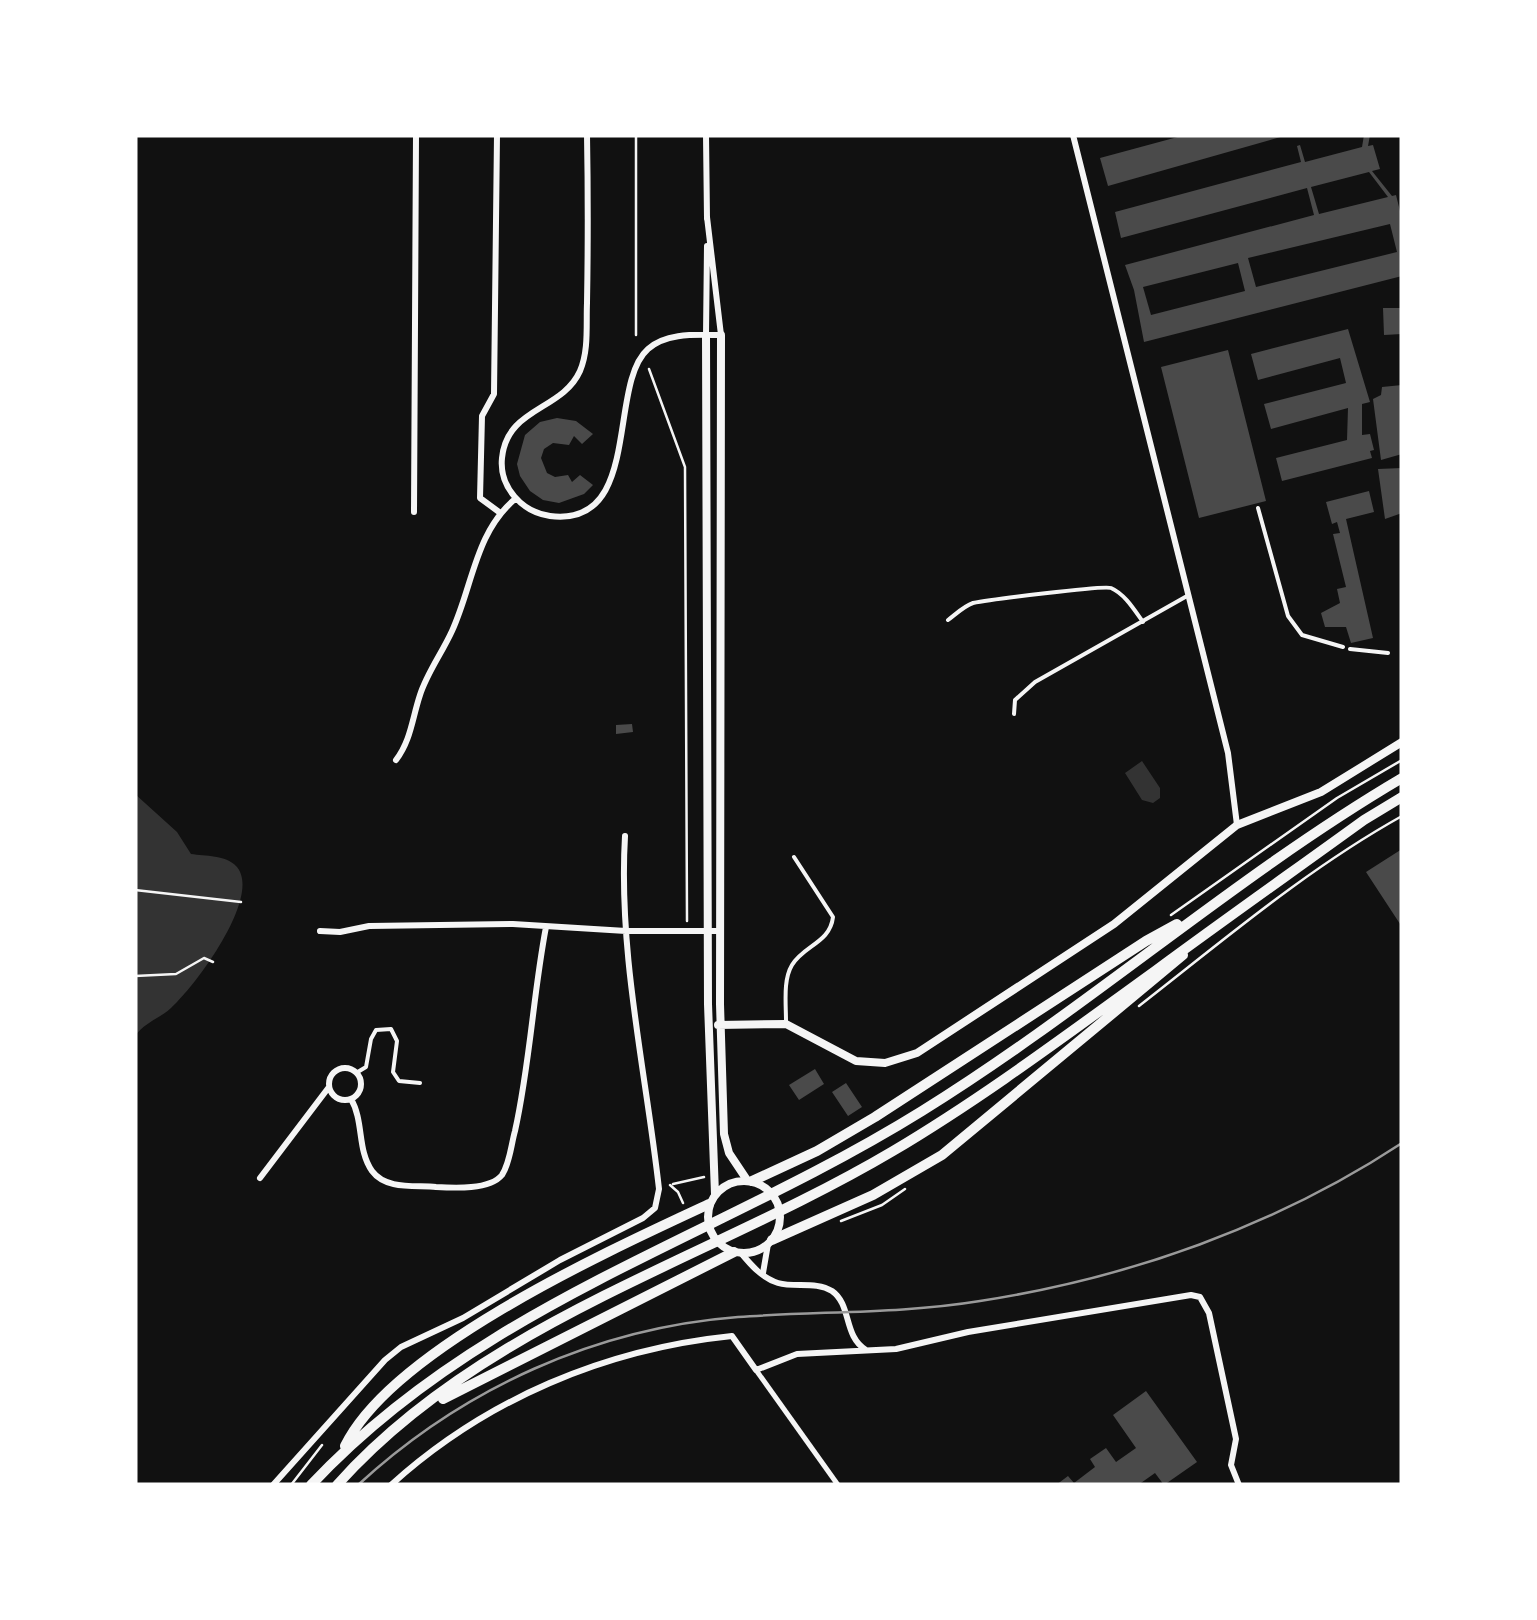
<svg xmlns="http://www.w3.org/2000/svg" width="1537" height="1620" font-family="'Titillium Web',sans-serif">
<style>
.water{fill:#333}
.building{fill:#4a4a4a;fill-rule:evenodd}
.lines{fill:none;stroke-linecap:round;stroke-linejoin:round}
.path{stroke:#f5f5f5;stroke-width:2.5}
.service{stroke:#f5f5f5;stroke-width:4}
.pedestrian{stroke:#f5f5f5;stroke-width:5}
.minor{stroke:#f5f5f5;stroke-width:6}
.tertiary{stroke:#f5f5f5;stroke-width:8}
.primary{stroke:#f5f5f5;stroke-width:10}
.rail{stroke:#9a9a9a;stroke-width:2.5}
</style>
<rect width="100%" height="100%" fill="#111"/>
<!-- water -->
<path class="water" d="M 1142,761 L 1160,788 L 1160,798 L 1153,803 L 1142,800 L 1125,773 Z
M 135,794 L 177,832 L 191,854 C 205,856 226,855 236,866 C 264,895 194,988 171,1008 C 159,1019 145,1022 135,1036 Z"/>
<!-- building -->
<path class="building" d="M 1185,135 L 1284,135 L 1284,136 L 1108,186 L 1100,158 Z
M 1364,135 L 1370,135 L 1368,146 L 1373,145 L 1380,169 L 1372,171 L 1392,196 L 1396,195 L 1402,219 L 1402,276 L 1144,342 L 1134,290 L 1125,265 L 1314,215 L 1307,188 L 1121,238 L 1115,212 L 1301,162 L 1297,146 L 1300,145 L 1305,162 L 1362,147 ZM 1369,172 L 1388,197 L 1319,214 L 1311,187 ZM 1390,224 L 1397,252 L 1256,287 L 1248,258 ZM 1238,263 L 1245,291 L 1151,315 L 1143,287 Z
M 1383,308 L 1402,308 L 1402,334 L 1384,335 Z
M 1348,329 L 1370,402 L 1362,404 L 1362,435 L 1370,434 L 1374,450 L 1370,451 L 1372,458 L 1282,481 L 1276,458 L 1347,440 L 1348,408 L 1271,429 L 1264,404 L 1346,383 L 1340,358 L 1258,380 L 1251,354 Z
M 1228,350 L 1266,501 L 1199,518 L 1161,367 Z
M 1402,385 L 1402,454 L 1381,460 L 1373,399 L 1381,395 L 1382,387 Z
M 557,418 L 576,421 L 593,434 L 582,444 L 574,436 L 569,445 L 553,443 L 544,449 L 541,458 L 547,473 L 555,477 L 568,475 L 572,482 L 580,475 L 593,485 L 584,494 L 559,503 L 543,500 L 530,491 L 520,476 L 517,464 L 525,435 L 540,422 Z
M 1402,468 L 1402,513 L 1385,519 L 1378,469 Z
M 1369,491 L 1374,512 L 1346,519 L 1373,638 L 1351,643 L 1346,627 L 1325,627 L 1321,613 L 1340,603 L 1337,589 L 1346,587 L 1333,534 L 1340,533 L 1337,522 L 1332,524 L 1326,502 Z
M 632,724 L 633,732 L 616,734 L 616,725 Z
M 1402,849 L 1400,881 L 1402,927 L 1366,872 Z
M 815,1069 L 824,1084 L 799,1100 L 789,1085 Z
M 846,1083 L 862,1107 L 848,1116 L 832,1092 Z
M 1146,1391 L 1197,1462 L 1164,1485 L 1155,1473 L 1138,1485 L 1056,1485 L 1068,1476 L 1074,1483 L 1095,1467 L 1090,1459 L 1106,1448 L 1116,1462 L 1136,1448 L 1113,1415 Z"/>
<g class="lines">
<!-- path -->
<path class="path" d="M 636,335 L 636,135
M 649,369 L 685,467 L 687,921
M 135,890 L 241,902
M 1171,915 L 1337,798 L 1402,760
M 135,976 L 176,974 L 204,958 L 213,962
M 1139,1006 C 1225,939 1307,869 1402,816
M 673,1184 L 704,1177
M 670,1185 L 678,1192 L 683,1203
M 841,1221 L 882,1205 L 905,1189
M 291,1485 L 322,1445"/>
<!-- service -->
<path class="service" d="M 1258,508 L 1288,616 L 1302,635 L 1343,647
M 948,620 C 956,614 964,606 973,603 C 988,600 1104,585 1111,588 C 1125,594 1135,611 1143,622
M 1350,649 L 1388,653
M 1402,657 L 1402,664
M 1014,714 L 1015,700 L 1035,682 L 1187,596
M 786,1021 C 786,1003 783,980 792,965 C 804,945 830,943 833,917 L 794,857
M 356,1073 L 366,1067 L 371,1039 L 376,1030 L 391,1029 L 397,1041 L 393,1072 L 399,1081 L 420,1083"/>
<!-- pedestrian -->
<path class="pedestrian" d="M 756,1370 L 838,1485"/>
<!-- minor -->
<path class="minor" d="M 497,135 L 494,394 L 482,416 L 480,498 L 499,512
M 587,135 C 588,191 588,247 587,303 C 586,325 589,350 580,371 C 562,411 507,407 502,458 C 499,487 522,512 550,516 C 643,528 607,385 648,349 C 667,332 698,335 721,335 L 707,217
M 706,135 L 707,219
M 1073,135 L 1228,753 L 1237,825
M 706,335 L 707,246
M 414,512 L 416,135
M 396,760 C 411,740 412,719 420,695 C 427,673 442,653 452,631 C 473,585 475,533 515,499
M 320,931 L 340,932 L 369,926 L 513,924 L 626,931 L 721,931
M329 1084a16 16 0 1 1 32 0a16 16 0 1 1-32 0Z
M 351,1099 C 364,1121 357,1150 372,1171 C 386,1190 415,1185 436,1187 C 454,1188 490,1190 502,1175 C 510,1163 511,1145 515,1131 C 530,1064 533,995 546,927
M 260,1178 L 329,1087
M 741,1253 C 751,1265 762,1278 778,1283 C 795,1288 816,1281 832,1291 C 852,1305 843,1336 866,1350
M 763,1273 L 768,1244
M 273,1485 L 385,1360 L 401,1347 L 463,1318 L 560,1260 L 643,1218 L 655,1208 L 659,1189 C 646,1072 618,954 625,836
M 391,1485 C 486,1399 605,1349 732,1336 L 756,1370 L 797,1354 L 896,1349 L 968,1332 L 1191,1295 L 1200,1297 L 1209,1313 L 1236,1439 L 1231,1465 L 1239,1485"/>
<!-- tertiary -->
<path class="tertiary" d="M 706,335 L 708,1004 L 715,1194
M 721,335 L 720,1004 L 724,1134 L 729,1153 L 747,1180
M 718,1025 L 786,1024 L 856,1061 L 885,1063 L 917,1053 L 1114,924 L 1237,825 L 1321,792 L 1402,742
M708 1217a36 36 0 1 1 72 0a36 36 0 1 1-72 0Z"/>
<!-- primary -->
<path class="primary" d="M 752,1181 L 817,1151 L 875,1117 L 1146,941 L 1177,924
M 772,1240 L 873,1195 L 942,1155 L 1183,955
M 443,1399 L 734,1252
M 345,1446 C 392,1349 610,1250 709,1204
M 311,1485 C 482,1302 716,1239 922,1111 C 1088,1008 1234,877 1402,778
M 337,1485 C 483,1321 709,1260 893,1151 C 984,1097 1069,1033 1155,971 C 1224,920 1295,870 1364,820 L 1402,797"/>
<!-- rail -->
<path class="rail" d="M 358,1485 C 463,1388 596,1328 738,1317 C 819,1311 900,1314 980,1301 C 1129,1278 1276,1226 1402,1143"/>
</g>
<!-- border -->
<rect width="1537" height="1620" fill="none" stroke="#ffffff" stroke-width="275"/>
</svg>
